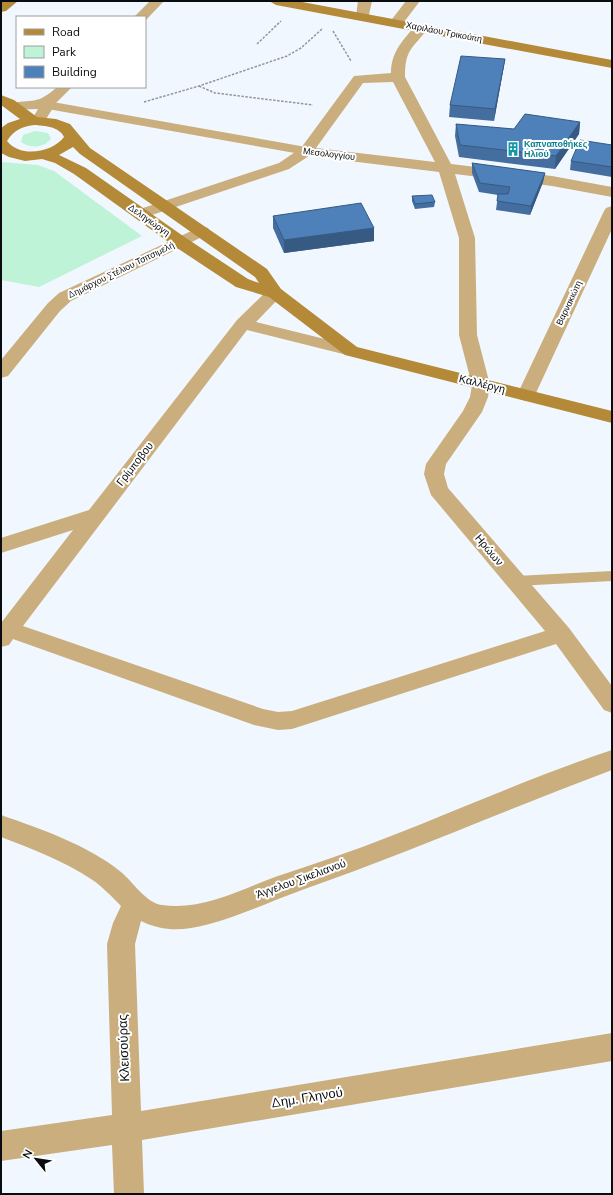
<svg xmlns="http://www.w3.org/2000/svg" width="613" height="1195" font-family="'Nunito Sans',sans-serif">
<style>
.green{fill:#bff3d7}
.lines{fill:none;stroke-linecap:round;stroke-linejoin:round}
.path{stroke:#91969b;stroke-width:1.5;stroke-dasharray:2.5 1.5;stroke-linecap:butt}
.service{fill:#caae7d;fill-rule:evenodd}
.pedestrian{fill:#caae7d;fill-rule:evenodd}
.minor{fill:#caae7d;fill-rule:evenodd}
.tertiary{fill:#caae7d;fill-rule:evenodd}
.secondary{fill:#b48a38;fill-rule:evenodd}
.wall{fill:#436e9f}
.shaded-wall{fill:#375a82}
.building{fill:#4e80b9;stroke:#375a82}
.labels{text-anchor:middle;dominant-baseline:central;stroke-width:4;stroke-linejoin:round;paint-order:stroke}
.far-street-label{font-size:9px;fill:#0a0d10;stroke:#fff}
.far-culture-label{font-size:9px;font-weight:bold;fill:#0d838f;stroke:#fff;text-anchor:start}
.street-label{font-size:11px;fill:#0a0d10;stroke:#fff}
.near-street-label{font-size:13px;fill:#0a0d10;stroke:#fff}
</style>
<rect width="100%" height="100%" fill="#f1f7ff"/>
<!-- green -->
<path class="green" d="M 35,131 L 48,133 L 51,138 C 46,148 29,149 21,142 L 23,135 Z
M 1,162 L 38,165 L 54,171 L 142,236 L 39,287 L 1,280 Z"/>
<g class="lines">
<!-- path -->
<path class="path" d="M 333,31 L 351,61
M 257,44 L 281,21
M 199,86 L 215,93 L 313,105
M 144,102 L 199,86 L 287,56 L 301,48 L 322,29"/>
<!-- service -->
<path class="service" d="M 612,571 L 612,581 L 516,586 L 511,584 L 509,581 L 511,578 L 516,576 Z"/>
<!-- pedestrian -->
<path class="pedestrian" d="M 47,101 L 306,147 L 311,148 L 313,151 L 311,154 L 306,155 L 42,108 L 40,105 L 42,102 Z"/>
<!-- minor -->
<path class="minor" d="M 150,1 L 164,1 L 146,20 L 145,17 L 134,17 Z
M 358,1 L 372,1 L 368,19 L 358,19 L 356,16 Z
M 406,1 L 420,1 L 401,26 L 391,26 L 389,23 Z
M 421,24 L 426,25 L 428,28 C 413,49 405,48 405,77 L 451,164 L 552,176 L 612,187 L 612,197 L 552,186 L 455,174 L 475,238 L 477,335 L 490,385 L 488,397 L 482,412 L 446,464 L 444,474 L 448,488 L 569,628 L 612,686 L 612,713 L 604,710 L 556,644 L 292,729 L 278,730 L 254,725 L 13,639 L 9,645 L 1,647 L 1,623 L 73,530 L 1,553 L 1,538 L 89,510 L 237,320 L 269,289 L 275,288 L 281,289 L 284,293 L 256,322 L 357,347 L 360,351 L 357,355 L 351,356 L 247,330 L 23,626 L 263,709 L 278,712 L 292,711 L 545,631 L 431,495 L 424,474 L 426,464 L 463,411 L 470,397 L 472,385 L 459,335 L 459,238 L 439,172 L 309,156 L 289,169 L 146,217 L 140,219 L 134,217 L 132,214 L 134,211 L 279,163 L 301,148 L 354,76 L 391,73 C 391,52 403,40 416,25 ZM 393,82 L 435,162 L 316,148 L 363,83 Z
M 57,87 L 72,87 L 56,103 L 43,124 L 33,124 L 31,121 L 38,109 L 9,110 L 7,107 L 9,104 C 33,98 36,106 57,87 Z
M 612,750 L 612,770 C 508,809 407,853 302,890 C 266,903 229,921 191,928 C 174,931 157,929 141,921 L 135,944 L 141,1111 L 612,1033 L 612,1061 L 142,1140 L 144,1194 L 114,1194 L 112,1145 L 1,1161 L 1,1131 L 112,1115 L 107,944 L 113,923 L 121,906 C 112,897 103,887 91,879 C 64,861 32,849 1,837 L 1,815 C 41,829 88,845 121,872 C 133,882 146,903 162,905 C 200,911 240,890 275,877 C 314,864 353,851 391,836 C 465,807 537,775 612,750 Z"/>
<!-- tertiary -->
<path class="tertiary" d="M 612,206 L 612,229 L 535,395 L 533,399 L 526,401 L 519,399 L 517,395 L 604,211 L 606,208 Z
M 202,226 L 208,228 L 210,231 L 208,234 L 71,301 L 60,311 L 8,376 L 1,378 L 1,360 L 48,303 L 59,293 Z"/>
<!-- secondary -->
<path class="secondary" d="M 2,1 L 18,1 L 6,11 L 1,12 Z
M 269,1 L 297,1 L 612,60 L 612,68 L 276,5 Z
M 1,95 L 14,100 L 37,117 L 56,119 L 70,124 L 90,148 L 267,269 L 281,289 L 357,347 L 612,411 L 612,423 L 345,355 L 269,297 L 236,287 L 174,246 L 74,174 L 55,163 L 42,159 L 25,161 L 9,157 L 1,153 L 1,128 L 8,123 L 20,119 L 1,105 ZM 34,125 C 44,126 59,126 64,137 C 52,153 20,158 7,141 C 14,130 21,127 34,125 ZM 73,147 L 80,154 L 255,277 L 259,283 L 248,279 L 186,238 L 86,168 L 59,155 Z"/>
</g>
<!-- wall -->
<path class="wall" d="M 505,59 L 503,71 L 494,121 L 449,117 L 450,105 Z
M 580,122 L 579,134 L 555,169 L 459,157 L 455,136 L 456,124 L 514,129 Z
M 612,145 L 612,177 L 570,170 L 571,161 Z
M 472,163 L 545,173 L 543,182 L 530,215 L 496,210 L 498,195 L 479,192 L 472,173 Z
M 412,196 L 435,202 L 434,207 L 415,209 L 412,201 Z
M 273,216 L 374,228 L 374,241 L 284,253 L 273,228 Z"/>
<!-- shaded-wall -->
<path class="shaded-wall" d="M 505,59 L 503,71 L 494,121 L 495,109 Z
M 580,122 L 579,134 L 555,169 L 556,156 Z
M 545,173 L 543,182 L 530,215 L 531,206 Z
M 374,228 L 374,241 L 284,253 L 284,240 Z"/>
<!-- building -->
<path class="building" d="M 461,56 L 505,59 L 495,109 L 450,105 Z
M 525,114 L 580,122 L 556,156 L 460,145 L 456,124 L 514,129 Z
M 580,140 L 612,145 L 612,167 L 571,161 Z
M 472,163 L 545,173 L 531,206 L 497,201 L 498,194 L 508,194 L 510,187 L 480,183 Z
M 432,195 L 435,202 L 415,204 L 412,196 Z
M 361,203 L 374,228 L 284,240 L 273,216 Z"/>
<!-- icons -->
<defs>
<symbol id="building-bare" viewBox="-9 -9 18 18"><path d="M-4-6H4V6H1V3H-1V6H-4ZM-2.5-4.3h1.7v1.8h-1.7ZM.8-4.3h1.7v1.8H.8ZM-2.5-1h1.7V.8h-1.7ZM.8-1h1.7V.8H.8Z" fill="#0f9aa8" stroke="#fff" stroke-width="2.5" paint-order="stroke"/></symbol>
</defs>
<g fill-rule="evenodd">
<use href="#building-bare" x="503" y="139" width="20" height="20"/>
</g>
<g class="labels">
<!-- far-street labels -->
<g class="far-street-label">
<text transform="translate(444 32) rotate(11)">Χαριλάου Τρικούπη</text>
<text transform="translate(329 154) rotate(7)">Μεσολογγίου</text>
<text transform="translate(149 220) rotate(35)">Δεληγιώργη</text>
<text transform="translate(121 270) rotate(-26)">Δημάρχου Στέλιου Τσιτσιμελή</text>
<text transform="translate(569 303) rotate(-65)">Βαρνακιώτη</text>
</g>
<!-- far-culture labels -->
<g class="far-culture-label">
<text x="524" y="144">Καπναποθήκες<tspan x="524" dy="10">Ηλιού</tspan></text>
</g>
<!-- street labels -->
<g class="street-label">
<text transform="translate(482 384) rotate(14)">Καλλέργη</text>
<text transform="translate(135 464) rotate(-52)">Γρίμποβου</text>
<text transform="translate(489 550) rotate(50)">Ηρώων</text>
<text transform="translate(301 879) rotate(-20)">Άγγελου Σικελιανού</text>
</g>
<!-- near-street labels -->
<g class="near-street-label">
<text transform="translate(124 1048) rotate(-92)">Κλεισούρας</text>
<text transform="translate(307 1098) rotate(-9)">Δημ. Γληνού</text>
</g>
</g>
<!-- border -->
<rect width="613" height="1195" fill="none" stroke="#0a0d10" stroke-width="4"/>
<!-- legend -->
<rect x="16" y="16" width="130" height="72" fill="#ffffff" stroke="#9d9e9f"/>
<rect x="24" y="29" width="20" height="6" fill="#b48a38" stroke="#9d9e9f"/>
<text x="52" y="36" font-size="12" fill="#0a0d10">Road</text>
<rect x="24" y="46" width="20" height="12" fill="#bff3d7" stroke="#9d9e9f"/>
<text x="52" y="56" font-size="12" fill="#0a0d10">Park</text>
<rect x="24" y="66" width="20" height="12" fill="#4e80b9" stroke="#9d9e9f"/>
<text x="52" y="76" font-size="12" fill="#0a0d10">Building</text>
<!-- north arrow -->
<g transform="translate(36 1159) rotate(300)" stroke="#ffffff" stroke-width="3" paint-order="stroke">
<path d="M0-3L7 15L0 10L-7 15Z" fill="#0a0d10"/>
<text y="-6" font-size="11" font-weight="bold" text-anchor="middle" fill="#0a0d10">N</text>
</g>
</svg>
